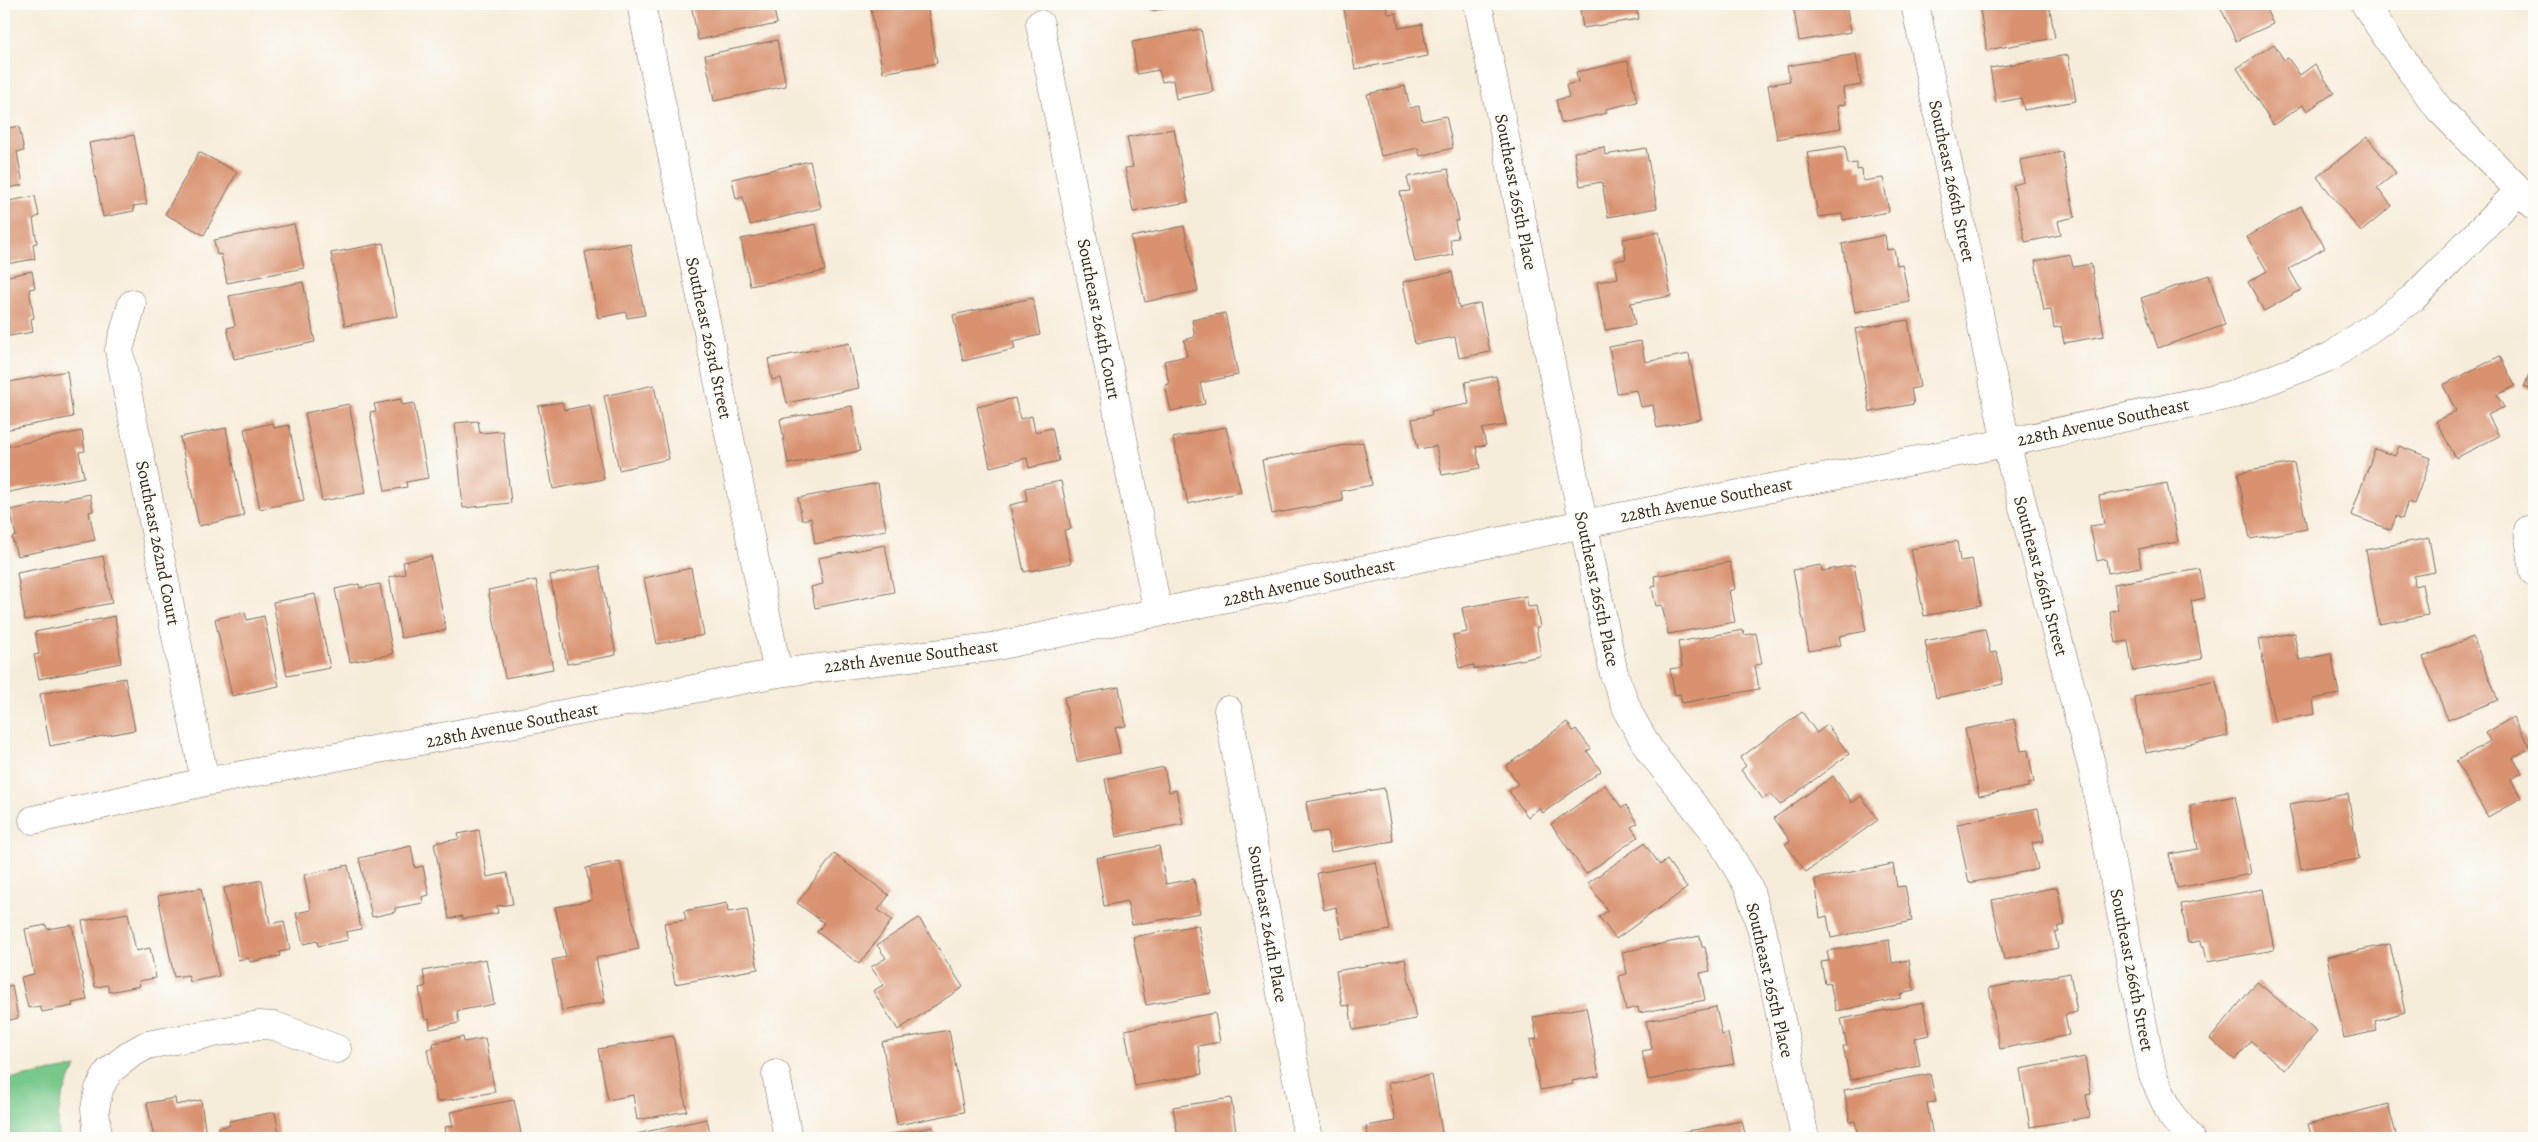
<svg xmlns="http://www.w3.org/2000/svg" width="2538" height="1142" font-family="Alegreya,serif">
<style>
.green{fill:#77c98b;stroke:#597a54}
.building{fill:#d99270}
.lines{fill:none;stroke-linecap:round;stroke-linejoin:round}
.minor-casing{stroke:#7c6e60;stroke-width:29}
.minor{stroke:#fff;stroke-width:28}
.labels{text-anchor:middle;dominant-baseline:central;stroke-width:4;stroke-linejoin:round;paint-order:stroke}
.street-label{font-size:18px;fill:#3b2a1e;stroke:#fdfcf7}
</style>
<rect width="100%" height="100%" fill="#fdfcf7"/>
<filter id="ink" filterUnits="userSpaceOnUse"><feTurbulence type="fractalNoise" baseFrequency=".02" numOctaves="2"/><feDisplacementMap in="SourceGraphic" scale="10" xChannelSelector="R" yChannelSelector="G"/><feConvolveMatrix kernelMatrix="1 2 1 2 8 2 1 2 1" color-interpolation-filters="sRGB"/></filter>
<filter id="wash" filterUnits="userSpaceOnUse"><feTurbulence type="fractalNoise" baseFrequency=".0096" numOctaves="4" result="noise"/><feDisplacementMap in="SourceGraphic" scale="20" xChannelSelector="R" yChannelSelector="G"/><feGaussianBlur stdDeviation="1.12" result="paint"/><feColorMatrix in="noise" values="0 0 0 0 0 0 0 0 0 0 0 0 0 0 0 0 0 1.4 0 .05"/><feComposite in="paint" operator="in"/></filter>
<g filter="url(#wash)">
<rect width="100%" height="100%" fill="#f6ecda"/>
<!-- green -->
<path class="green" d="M 76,1067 C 64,1089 54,1113 60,1138 L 4,1138 L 4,1080 Z"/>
<g id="blocks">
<!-- building -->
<path class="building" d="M 691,4 L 773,4 L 777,24 L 698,40 Z
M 870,4 L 927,4 L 937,63 L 883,73 Z
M 1151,4 L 1185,4 L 1185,5 L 1152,11 Z
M 1343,4 L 1386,4 L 1388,14 L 1396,13 L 1399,28 L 1422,24 L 1428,56 L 1355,69 Z
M 1579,4 L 1636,4 L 1639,19 L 1583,28 Z
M 1793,4 L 1846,4 L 1851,32 L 1799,41 Z
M 1979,4 L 2049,4 L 2055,38 L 1987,50 Z
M 2219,4 L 2272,4 L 2265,7 L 2273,24 L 2236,41 Z
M 1201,29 L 1213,92 L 1176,99 L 1173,80 L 1162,82 L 1159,70 L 1137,74 L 1132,42 Z
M 777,40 L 786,86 L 714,101 L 705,55 Z
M 2274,44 L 2284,60 L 2288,58 L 2300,75 L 2315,64 L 2334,93 L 2307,111 L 2303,105 L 2273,125 L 2237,68 Z
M 1856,54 L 1861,85 L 1843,88 L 1845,104 L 1837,106 L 1841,128 L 1777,139 L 1768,85 L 1790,81 L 1787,66 Z
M 2068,55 L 2076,101 L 2024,110 L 2021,98 L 1996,103 L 1990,68 Z
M 1628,61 L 1637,102 L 1606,109 L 1607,113 L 1561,123 L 1556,100 L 1569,97 L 1566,85 L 1578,82 L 1576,72 Z
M 1405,86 L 1410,108 L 1419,106 L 1422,121 L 1446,116 L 1453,148 L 1420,156 L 1418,148 L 1381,156 L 1367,94 Z
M 19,126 L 24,151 L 17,152 L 23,185 L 4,189 L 4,129 Z
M 1174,129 L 1188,202 L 1133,212 L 1125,168 L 1133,167 L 1127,137 Z
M 134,135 L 147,204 L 133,206 L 134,211 L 103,217 L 89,143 Z
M 2367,137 L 2396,173 L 2377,188 L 2392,206 L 2361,232 L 2317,177 Z
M 1845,146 L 1848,164 L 1857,163 L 1857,170 L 1862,169 L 1863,181 L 1883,178 L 1889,212 L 1843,220 L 1842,214 L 1818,217 L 1807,152 Z
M 1604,147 L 1605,155 L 1646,148 L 1657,208 L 1608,217 L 1602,182 L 1580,186 L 1574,152 Z
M 199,152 L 237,172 L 204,235 L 165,214 Z
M 2062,152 L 2075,217 L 2058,221 L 2061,235 L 2025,242 L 2013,185 L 2024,182 L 2020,160 Z
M 810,161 L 821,208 L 750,225 L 743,197 L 736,199 L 732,179 Z
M 1448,169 L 1459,221 L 1455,221 L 1458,238 L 1450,239 L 1453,255 L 1415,262 L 1400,192 L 1410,191 L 1407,177 Z
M 35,196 L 39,216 L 33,219 L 37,243 L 33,244 L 35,259 L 6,264 L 4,202 Z
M 2301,206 L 2325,248 L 2289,269 L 2301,290 L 2264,311 L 2248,282 L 2267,271 L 2247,237 Z
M 294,224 L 304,268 L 227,283 L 221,254 L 217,255 L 214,240 Z
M 816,224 L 825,271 L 750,286 L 741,239 Z
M 1184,226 L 1198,291 L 1145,302 L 1131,237 Z
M 1659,232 L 1671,296 L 1631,303 L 1635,325 L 1605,330 L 1597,282 L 1618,278 L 1615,261 L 1626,259 L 1623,239 Z
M 1885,235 L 1887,250 L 1894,249 L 1897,265 L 1902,264 L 1910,302 L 1855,312 L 1842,244 Z
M 383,243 L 397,316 L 345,326 L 331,253 Z
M 630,243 L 645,315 L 627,318 L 626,312 L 598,318 L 585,252 Z
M 2070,254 L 2073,267 L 2091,264 L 2104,336 L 2064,343 L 2061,326 L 2054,328 L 2051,310 L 2044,311 L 2035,261 Z
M 32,271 L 35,288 L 29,289 L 34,318 L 31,319 L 33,332 L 4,337 L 4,277 Z
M 1452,272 L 1459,308 L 1480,303 L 1490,352 L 1459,358 L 1455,337 L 1415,344 L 1403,282 Z
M 2209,275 L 2225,325 L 2158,348 L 2141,298 Z
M 303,282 L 315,342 L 234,359 L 227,328 L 235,326 L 229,296 Z
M 1033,298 L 1040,335 L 1013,341 L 1015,349 L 963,361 L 953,315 Z
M 1225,313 L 1238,375 L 1200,383 L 1205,404 L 1171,411 L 1165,385 L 1169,384 L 1164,361 L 1187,356 L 1184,340 L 1195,337 L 1192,320 Z
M 1908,320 L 1920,387 L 1911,389 L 1914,404 L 1870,412 L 1855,329 Z
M 1641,341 L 1645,362 L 1689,354 L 1701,419 L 1657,428 L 1653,405 L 1641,407 L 1637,390 L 1617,393 L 1609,347 Z
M 849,343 L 859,388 L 787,403 L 781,378 L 772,380 L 768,359 Z
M 2500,356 L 2515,386 L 2497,395 L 2504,407 L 2488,415 L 2499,436 L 2456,458 L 2436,421 L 2456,411 L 2443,385 Z
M 2534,362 L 2534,391 L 2524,387 Z
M 67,371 L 73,417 L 4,430 L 4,383 Z
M 1496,376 L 1506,425 L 1482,429 L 1486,445 L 1476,447 L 1480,468 L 1442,475 L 1436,446 L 1418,449 L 1412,419 L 1432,415 L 1431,411 L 1469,404 L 1465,382 Z
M 654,385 L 669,459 L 619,470 L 604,396 Z
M 1015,398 L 1020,419 L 1032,416 L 1035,432 L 1052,428 L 1059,461 L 1029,468 L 1027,458 L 990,467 L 977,407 Z
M 401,399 L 402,405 L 414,403 L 428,478 L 406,482 L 407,487 L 385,491 L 370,412 L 376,411 L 374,404 Z
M 562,402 L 564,410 L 590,405 L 604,479 L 553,489 L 538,406 Z
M 349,404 L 366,493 L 322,501 L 305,413 Z
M 852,406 L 860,451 L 788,464 L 780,419 Z
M 478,421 L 480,433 L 503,431 L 511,503 L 463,508 L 455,423 Z
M 273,423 L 274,428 L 289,425 L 304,500 L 260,509 L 244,429 Z
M 1226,427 L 1241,492 L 1188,504 L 1173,438 Z
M 226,428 L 244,516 L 199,526 L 180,437 Z
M 82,431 L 85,451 L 79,452 L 84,477 L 4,493 L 4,447 Z
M 1363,442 L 1372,485 L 1341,491 L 1343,501 L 1272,514 L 1262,460 Z
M 2399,446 L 2431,458 L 2414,504 L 2408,502 L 2402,519 L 2396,516 L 2391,530 L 2351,515 L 2375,449 L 2395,456 Z
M 2294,463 L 2307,529 L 2250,539 L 2238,473 Z
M 1061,481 L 1071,529 L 1064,530 L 1071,563 L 1024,572 L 1010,505 L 1027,501 L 1025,488 Z
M 878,483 L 886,530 L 815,544 L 811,518 L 802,520 L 798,498 Z
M 2167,483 L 2178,542 L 2138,549 L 2141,567 L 2108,573 L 2106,559 L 2097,561 L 2090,526 L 2104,524 L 2099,496 Z
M 90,494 L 93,511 L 89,512 L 95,540 L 17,556 L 12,537 L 16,536 L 10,510 Z
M 2429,538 L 2435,572 L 2414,576 L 2415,586 L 2422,584 L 2428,615 L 2379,624 L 2366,550 Z
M 1957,541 L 1960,561 L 1972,559 L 1981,605 L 1924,616 L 1911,549 Z
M 885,545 L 894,592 L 815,608 L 811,587 L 823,584 L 818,558 Z
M 103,556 L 112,603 L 25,620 L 17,573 Z
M 431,556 L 446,630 L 401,638 L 389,577 L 405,574 L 403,562 Z
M 1730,562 L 1735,589 L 1729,591 L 1735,622 L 1668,634 L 1662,605 L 1656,606 L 1652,587 L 1656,586 L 1654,576 Z
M 1821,565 L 1822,571 L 1854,565 L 1866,631 L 1839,636 L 1841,645 L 1809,651 L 1793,570 Z
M 599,566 L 616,655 L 567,664 L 550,575 Z
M 691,568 L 704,635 L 657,644 L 644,578 Z
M 2200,569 L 2205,598 L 2191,601 L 2202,659 L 2133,671 L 2128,641 L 2116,643 L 2110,611 L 2118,610 L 2114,584 Z
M 536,580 L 553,669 L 505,678 L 488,590 Z
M 359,584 L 360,588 L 380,584 L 393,654 L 350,662 L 335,589 Z
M 315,594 L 330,668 L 287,676 L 273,602 Z
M 1526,596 L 1528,607 L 1536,606 L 1540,627 L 1536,627 L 1541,656 L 1474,669 L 1474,665 L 1459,668 L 1453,635 L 1467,632 L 1462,608 Z
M 245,612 L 247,620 L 264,616 L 279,686 L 232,696 L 215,619 Z
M 115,616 L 121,663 L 39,679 L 34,655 L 39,654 L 35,632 Z
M 1985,629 L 1990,653 L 1997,652 L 2003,684 L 1936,698 L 1925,641 Z
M 1743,630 L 1744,635 L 1756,633 L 1762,664 L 1755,665 L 1759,689 L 1682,703 L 1680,694 L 1675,695 L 1670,669 L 1682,667 L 1678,642 Z
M 2294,633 L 2299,660 L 2331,654 L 2339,694 L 2313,699 L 2315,714 L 2274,721 L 2259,639 Z
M 2473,637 L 2498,700 L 2448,720 L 2423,657 Z
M 125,678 L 135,730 L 50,746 L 40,694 Z
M 2216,680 L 2228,736 L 2146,753 L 2134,697 Z
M 1119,687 L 1126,726 L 1115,728 L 1120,753 L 1077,762 L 1064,697 Z
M 1802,712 L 1817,733 L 1827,725 L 1849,754 L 1780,805 L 1771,794 L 1763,799 L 1741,770 L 1746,766 L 1740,758 Z
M 2513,717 L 2530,748 L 2513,758 L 2522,773 L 2511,779 L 2521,798 L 2488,817 L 2456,761 L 2490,741 L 2486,733 Z
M 2014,719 L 2021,751 L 2028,750 L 2034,783 L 2028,784 L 2028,787 L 1979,796 L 1965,729 Z
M 1567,722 L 1573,731 L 1576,729 L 1591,749 L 1587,751 L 1601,771 L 1543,813 L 1539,808 L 1528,817 L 1509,791 L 1518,784 L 1506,766 Z
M 1164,767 L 1169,792 L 1176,790 L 1183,824 L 1116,837 L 1105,779 Z
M 1833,776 L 1852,803 L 1861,796 L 1878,820 L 1806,872 L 1785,844 L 1790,841 L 1774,818 Z
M 1605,785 L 1622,808 L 1626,805 L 1638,823 L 1631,827 L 1638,837 L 1586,874 L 1551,824 Z
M 1384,788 L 1393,841 L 1331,852 L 1327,831 L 1311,833 L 1306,802 Z
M 2348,794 L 2359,859 L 2301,869 L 2289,804 Z
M 2235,796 L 2251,874 L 2177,888 L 2169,854 L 2198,849 L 2190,805 Z
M 2038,808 L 2044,841 L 2032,843 L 2038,869 L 1969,883 L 1957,824 Z
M 479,830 L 487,877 L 507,873 L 513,904 L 497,906 L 498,913 L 463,919 L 462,916 L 449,919 L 434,843 L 459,839 L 458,834 Z
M 1644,843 L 1660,865 L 1667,860 L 1687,888 L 1616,939 L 1599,917 L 1608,911 L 1588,883 Z
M 411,846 L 415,868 L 423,866 L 429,895 L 422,897 L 423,903 L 395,908 L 395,912 L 372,917 L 359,858 Z
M 1159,846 L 1166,884 L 1194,879 L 1200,913 L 1132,925 L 1127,901 L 1104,906 L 1096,858 Z
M 834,854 L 889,895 L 878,910 L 892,920 L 859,964 L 817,932 L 824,923 L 797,903 Z
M 620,861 L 639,949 L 596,958 L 605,1002 L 562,1011 L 552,960 L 566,957 L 555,907 L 592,900 L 586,868 Z
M 1376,862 L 1390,930 L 1342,939 L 1336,907 L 1324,910 L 1317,873 Z
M 1893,864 L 1897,887 L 1905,886 L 1912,921 L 1831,938 L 1827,916 L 1820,918 L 1815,879 Z
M 348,865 L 361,929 L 346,932 L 348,940 L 318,946 L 317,941 L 303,944 L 296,913 L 311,910 L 304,875 Z
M 262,880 L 270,924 L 284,921 L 290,950 L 279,952 L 280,956 L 250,962 L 249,958 L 238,960 L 224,888 Z
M 2057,887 L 2065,925 L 2057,927 L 2059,932 L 2055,933 L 2058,948 L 2004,960 L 1992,900 Z
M 201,888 L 219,976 L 190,982 L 188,975 L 174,977 L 158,896 Z
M 2263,889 L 2274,950 L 2207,962 L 2204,946 L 2201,946 L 2200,941 L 2188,943 L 2181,904 Z
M 727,903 L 728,912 L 747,909 L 758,969 L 675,984 L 664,923 L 686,920 L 684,911 Z
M 128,913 L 136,951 L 150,948 L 156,978 L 139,981 L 140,986 L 109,992 L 108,985 L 95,987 L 82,921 Z
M 919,918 L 963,987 L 898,1030 L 873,991 L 883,985 L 871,967 L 886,958 L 877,945 Z
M 46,925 L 47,929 L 72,925 L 87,1000 L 72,1003 L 73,1006 L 42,1012 L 40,1006 L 28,1008 L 21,977 L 34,974 L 25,929 Z
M 1198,925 L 1211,993 L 1146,1005 L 1133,937 Z
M 1700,936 L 1702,947 L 1705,947 L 1710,971 L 1700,973 L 1705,1000 L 1639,1013 L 1638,1007 L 1626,1010 L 1619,976 L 1627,974 L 1622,952 Z
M 1889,940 L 1892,963 L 1909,960 L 1914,991 L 1900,994 L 1901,998 L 1836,1011 L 1830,983 L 1825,984 L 1821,962 L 1829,961 L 1827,951 Z
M 2390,944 L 2405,1012 L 2375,1021 L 2377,1031 L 2344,1038 L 2327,957 Z
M 486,959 L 494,1004 L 457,1011 L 459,1023 L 430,1029 L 429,1019 L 425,1020 L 419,988 L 426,986 L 423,971 Z
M 1405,959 L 1416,1019 L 1353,1030 L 1349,1005 L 1342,1006 L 1336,971 Z
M 2070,973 L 2077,1012 L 2065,1015 L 2069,1035 L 2000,1049 L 1989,988 Z
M 2257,982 L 2317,1032 L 2285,1070 L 2251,1041 L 2235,1060 L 2210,1039 Z
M 4,983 L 5,987 L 12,985 L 18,1018 L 6,1021 L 7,1025 L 4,1025 Z
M 1923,1003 L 1930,1035 L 1915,1038 L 1920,1066 L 1850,1080 L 1843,1046 L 1847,1046 L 1841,1019 Z
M 1586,1007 L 1599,1076 L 1572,1081 L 1573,1084 L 1540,1090 L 1530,1040 L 1537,1039 L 1533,1017 Z
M 1716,1007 L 1722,1035 L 1728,1033 L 1734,1064 L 1648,1080 L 1642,1051 L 1652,1049 L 1646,1021 Z
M 1215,1013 L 1220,1042 L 1198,1046 L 1202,1074 L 1135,1086 L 1125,1030 Z
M 949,1030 L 964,1112 L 897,1125 L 882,1042 Z
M 673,1036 L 687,1111 L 637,1120 L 633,1095 L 608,1100 L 598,1049 Z
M 463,1037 L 464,1042 L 485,1038 L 495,1092 L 437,1102 L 427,1049 L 434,1048 L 433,1043 Z
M 2085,1057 L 2091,1094 L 2086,1095 L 2090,1117 L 2030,1127 L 2020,1069 Z
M 1930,1074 L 1936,1102 L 1927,1103 L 1933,1137 L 1858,1138 L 1855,1121 L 1850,1122 L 1844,1090 Z
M 1432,1075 L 1443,1138 L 1368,1138 L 1366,1126 L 1395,1121 L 1388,1083 Z
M 175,1098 L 176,1105 L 201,1100 L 206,1136 L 198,1138 L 154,1138 L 147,1103 Z
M 1231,1098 L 1237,1138 L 1178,1138 L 1173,1107 Z
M 514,1100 L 522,1138 L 447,1138 L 445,1127 L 453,1126 L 450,1112 Z
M 2388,1104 L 2397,1138 L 2312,1138 L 2308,1124 Z
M 275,1112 L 280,1138 L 220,1138 L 218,1128 L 230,1125 L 229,1121 Z
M 707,1119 L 711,1138 L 637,1138 L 636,1134 Z
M 1742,1121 L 1746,1138 L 1673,1138 L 1672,1134 Z
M 933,1127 L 935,1138 L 878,1138 L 878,1137 Z"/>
</g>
</g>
<g filter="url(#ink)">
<use href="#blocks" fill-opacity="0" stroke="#7c6e60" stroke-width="1"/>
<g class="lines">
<defs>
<path id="minor" d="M 641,4 L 778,673
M 1478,4 L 1614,674 L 1629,714 L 1650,751 L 1719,837 L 1749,888 L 1766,945 L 1805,1138
M 1915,4 L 2006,443 L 2093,771 L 2153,1076 L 2171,1115 L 2190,1138
M 2365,4 L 2390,42 L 2439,109 L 2534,205
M 1040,24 L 1158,613
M 132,304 L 119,350 L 205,782
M 2528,530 L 2534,572
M 1228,710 L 1308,1138
M 33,820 L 205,782 L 778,673 L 992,647 L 1583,524 L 2006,443 L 2234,394 L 2332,356 L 2413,298 L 2519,191
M 776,1074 L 788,1138
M 98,1138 L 95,1109 L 99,1089 L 109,1071 L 131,1054 L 147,1045 L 259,1025 L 275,1026 L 337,1049"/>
</defs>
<!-- minor casing -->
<use href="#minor" class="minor-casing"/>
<!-- minor -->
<use href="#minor" class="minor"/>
</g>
</g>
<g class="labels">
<!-- street labels -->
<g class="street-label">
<text transform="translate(1952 181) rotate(78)">Southeast 266th Street</text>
<text transform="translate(1516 192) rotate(79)">Southeast 265th Place</text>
<text transform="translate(1099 319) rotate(79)">Southeast 264th Court</text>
<text transform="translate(709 338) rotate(78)">Southeast 263rd Street</text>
<text transform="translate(2103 422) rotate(-12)">228th Avenue Southeast</text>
<text transform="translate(1706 500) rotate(-11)">228th Avenue Southeast</text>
<text transform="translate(158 543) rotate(79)">Southeast 262nd Court</text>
<text transform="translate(2041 576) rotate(75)">Southeast 266th Street</text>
<text transform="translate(1309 582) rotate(-12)">228th Avenue Southeast</text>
<text transform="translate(1597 589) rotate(78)">Southeast 265th Place</text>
<text transform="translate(911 656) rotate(-7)">228th Avenue Southeast</text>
<text transform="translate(512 725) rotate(-11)">228th Avenue Southeast</text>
<text transform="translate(1268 924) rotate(80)">Southeast 264th Place</text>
<text transform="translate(2132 970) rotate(79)">Southeast 266th Street</text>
<text transform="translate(1770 980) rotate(77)">Southeast 265th Place</text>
</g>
</g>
<!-- margin -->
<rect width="2538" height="1142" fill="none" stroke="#fdfcf7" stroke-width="20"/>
</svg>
